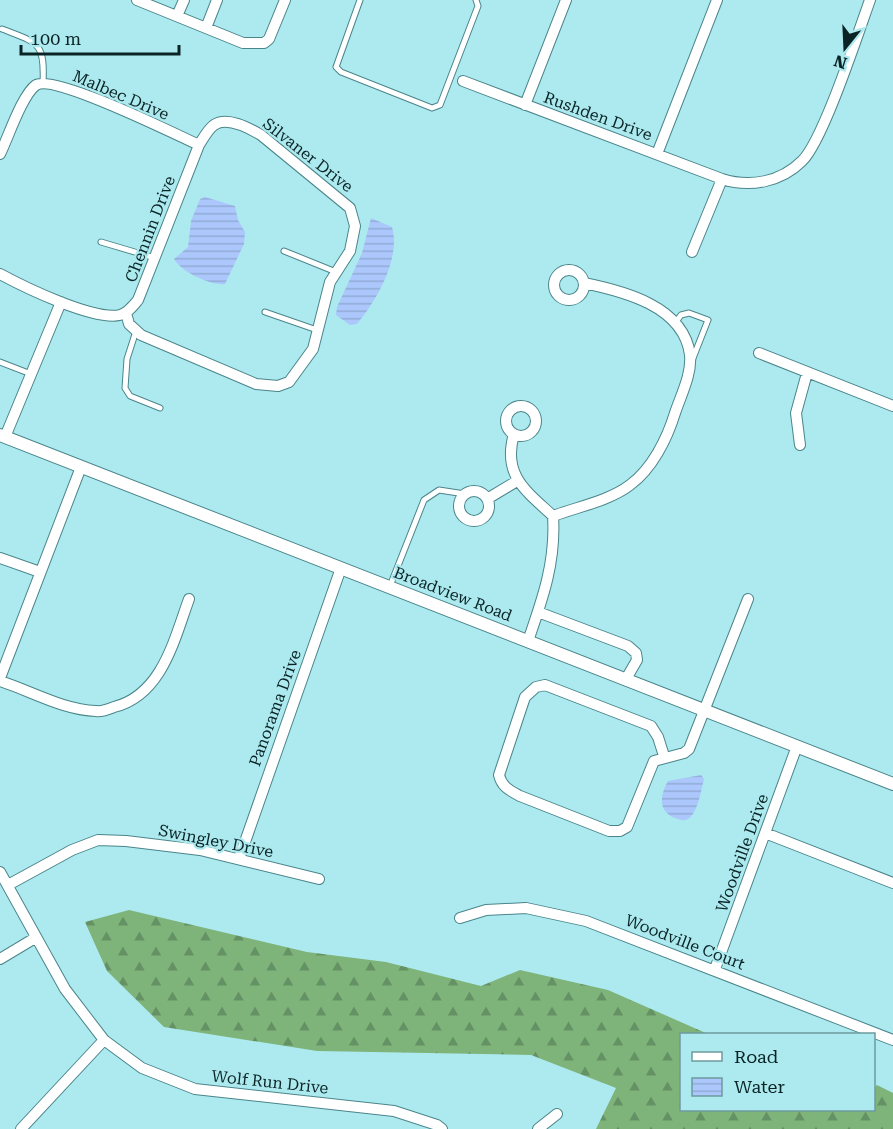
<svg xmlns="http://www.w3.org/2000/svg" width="893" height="1129" font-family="'Roboto Serif',serif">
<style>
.forest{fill:url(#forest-firs)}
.water{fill:url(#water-rules)}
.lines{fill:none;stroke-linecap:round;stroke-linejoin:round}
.service-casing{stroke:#4a858a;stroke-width:7}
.minor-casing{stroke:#4a858a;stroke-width:12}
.tertiary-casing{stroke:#4a858a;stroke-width:14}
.service{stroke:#fff;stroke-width:5}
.minor{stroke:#fff;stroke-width:10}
.tertiary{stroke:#fff;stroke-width:12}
.labels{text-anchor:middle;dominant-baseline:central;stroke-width:4.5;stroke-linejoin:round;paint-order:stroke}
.street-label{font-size:16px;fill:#0a2426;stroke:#adeaef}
</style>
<defs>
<pattern id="forest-firs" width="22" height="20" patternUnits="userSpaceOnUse" patternTransform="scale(1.5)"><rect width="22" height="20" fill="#7eb47a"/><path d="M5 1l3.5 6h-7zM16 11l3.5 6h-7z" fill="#659264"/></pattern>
<pattern id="water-rules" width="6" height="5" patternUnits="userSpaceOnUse" patternTransform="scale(1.5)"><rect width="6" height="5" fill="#abc7fb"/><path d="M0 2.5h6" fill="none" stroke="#92abd7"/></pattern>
</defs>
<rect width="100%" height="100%" fill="#adeaef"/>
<!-- forest -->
<path class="forest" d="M 129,910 L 307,952 L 386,962 L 481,986 L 520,970 L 608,990 L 708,1034 L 682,1034 L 682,1110 L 874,1110 L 874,1088 L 877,1085 L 893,1093 L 893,1129 L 596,1129 L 616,1088 L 531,1055 L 317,1051 L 164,1027 L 107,971 L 85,922 Z"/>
<!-- water -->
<path class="water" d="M 205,197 L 235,206 L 238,220 L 245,232 L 244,244 L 225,284 C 212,286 181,272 174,259 L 188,247 L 191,221 L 200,199 Z
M 371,218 L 392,227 C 401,258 377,300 357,324 L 350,325 L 336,315 L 337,307 L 362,253 Z
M 701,775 L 704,779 C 701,790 698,813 688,819 C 684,821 681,820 678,819 C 658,813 659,797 668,781 Z"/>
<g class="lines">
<defs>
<path id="service" d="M 360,0 L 336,67 L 341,72 L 432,108 L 440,105 L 478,6 L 476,0
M 2,29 C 38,43 45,42 43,83
M 101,242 L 155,258
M 284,251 L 336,272
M 265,312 L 317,330
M 675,323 L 681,315 L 689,313 L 708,320 L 693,358
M 136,331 L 127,359 L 125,388 L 130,396 L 160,408
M 0,362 L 31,374
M 390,586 L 424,500 L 439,490 L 465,494"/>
<path id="minor" d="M 137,0 L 243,43 L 264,43 L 269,39 L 285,0
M 177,16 L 184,0
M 206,28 L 217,0
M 463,81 L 722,179 C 750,188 781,182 802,161 C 823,141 858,33 870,0
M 525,105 L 566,0
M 0,154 C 8,138 22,95 36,85 C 54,74 175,134 199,145
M 657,154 L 717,0
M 692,252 L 722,179
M554 285a15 15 0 1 1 30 0a15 15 0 1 1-30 0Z
M 0,274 C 24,287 94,321 120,315 C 128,313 133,306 138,300 L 199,145 C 203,139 208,129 214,125 C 227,116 249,128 261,135 L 350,208 L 355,226 L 350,251 L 330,282 L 313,349 L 289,382 L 278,386 L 256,384 L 141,335 L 129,324 L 126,313
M 759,353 L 893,406
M506 421a15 15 0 1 1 30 0a15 15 0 1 1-30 0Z
M 514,434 C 502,475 526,491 553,516 C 556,561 543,598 528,641
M 5,437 L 61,302
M 800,445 L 796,413 L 807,373
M459 506a15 15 0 1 1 30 0a15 15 0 1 1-30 0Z
M 487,499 L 517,481
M 553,516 C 577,507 609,501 630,485 C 652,469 667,439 675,413 C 681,395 692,374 690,355 C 684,306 623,291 584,283
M 0,558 L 40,572
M 538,612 L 628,646 L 636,653 L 637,660 L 626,679
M 0,678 L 81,467
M 0,681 C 31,691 63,710 96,711 C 102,712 109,709 114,707 C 162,695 174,640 189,599
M 664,756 L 658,737 L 651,726 L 545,685 L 536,687 L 525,697 L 499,775 C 502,787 509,790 520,796 L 609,831 L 620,831 L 627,827 L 654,761 L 684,753 L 689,749 L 748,599
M 765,833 L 893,883
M 239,859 L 341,568
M 0,872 L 65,989 L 104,1040 L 142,1068 L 195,1089 L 394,1111 L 437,1125 L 442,1129
M 8,885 L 72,850 L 98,840 L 126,841 L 200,850 L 319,879
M 460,918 L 486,910 L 526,908 L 586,921 L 893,1040
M 0,959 L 35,938
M 715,969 L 797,746
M 21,1129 L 104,1040
M 538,1129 L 557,1114"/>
<path id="tertiary" d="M 0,435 L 893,784"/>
</defs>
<!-- service casing -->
<use href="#service" class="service-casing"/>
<!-- minor casing -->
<use href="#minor" class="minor-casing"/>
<!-- tertiary casing -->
<use href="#tertiary" class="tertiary-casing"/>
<!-- service -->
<use href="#service" class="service"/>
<!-- minor -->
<use href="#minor" class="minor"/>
<!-- tertiary -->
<use href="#tertiary" class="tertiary"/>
</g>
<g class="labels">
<!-- street labels -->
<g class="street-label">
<text transform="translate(121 95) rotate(23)">Malbec Drive</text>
<text transform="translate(598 116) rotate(20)">Rushden Drive</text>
<text transform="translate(308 155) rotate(38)">Silvaner Drive</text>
<text transform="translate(150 229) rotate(-69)">Chennin Drive</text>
<text transform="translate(453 594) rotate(21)">Broadview Road</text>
<text transform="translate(275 708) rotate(-70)">Panorama Drive</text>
<text transform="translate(216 841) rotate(11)">Swingley Drive</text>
<text transform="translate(742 853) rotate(-70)">Woodville Drive</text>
<text transform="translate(685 942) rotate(21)">Woodville Court</text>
<text transform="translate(270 1082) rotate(6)">Wolf Run Drive</text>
</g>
</g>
<!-- legend -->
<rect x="680" y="1033" width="195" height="78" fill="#adeaef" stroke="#6c9b9f" stroke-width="1.5"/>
<rect x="692" y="1052" width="30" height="9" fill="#ffffff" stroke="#6c9b9f" stroke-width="1.5"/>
<text x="734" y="1063" font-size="18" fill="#0a2426">Road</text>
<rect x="692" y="1078" width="30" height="18" fill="url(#water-rules)" stroke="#6c9b9f" stroke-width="1.5"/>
<text x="734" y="1093" font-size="18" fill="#0a2426">Water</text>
<!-- north arrow -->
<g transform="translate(845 48) rotate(198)" stroke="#adeaef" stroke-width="4.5" paint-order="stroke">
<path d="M0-4.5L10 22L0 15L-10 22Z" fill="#0a2426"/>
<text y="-9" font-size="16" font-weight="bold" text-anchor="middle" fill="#0a2426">N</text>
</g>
<!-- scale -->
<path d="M21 45v9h158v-9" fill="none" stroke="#0a2426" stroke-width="3"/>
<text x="30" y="45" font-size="18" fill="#0a2426" stroke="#adeaef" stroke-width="4.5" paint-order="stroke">100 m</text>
</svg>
